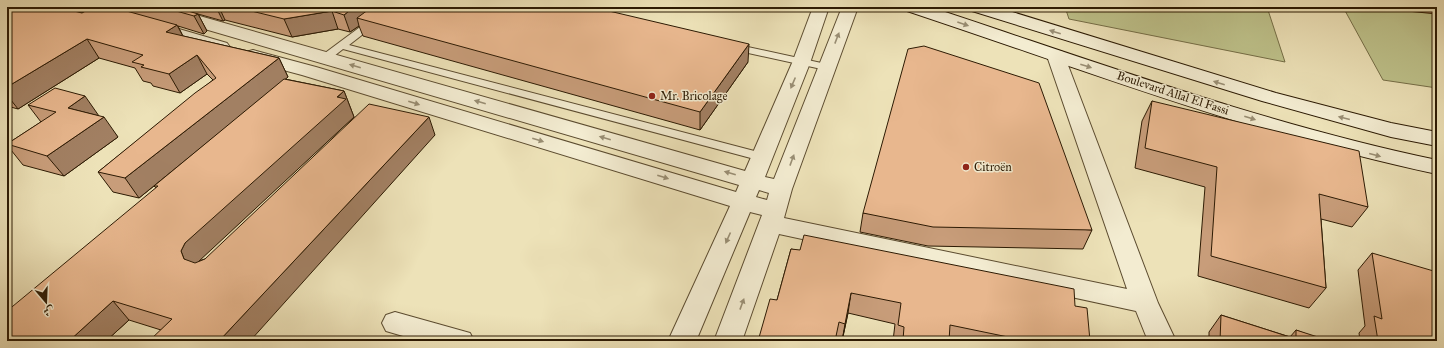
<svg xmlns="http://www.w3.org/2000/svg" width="1444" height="348" font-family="'IM FELL Great Primer',Amiri,serif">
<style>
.green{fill:#bec28b;stroke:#756e47}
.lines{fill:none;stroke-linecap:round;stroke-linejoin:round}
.lane-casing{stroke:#5c4c30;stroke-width:2}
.street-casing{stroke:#5c4c30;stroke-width:2}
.secondary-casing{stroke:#2c1a03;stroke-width:2}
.lane{fill:#f3ecd1;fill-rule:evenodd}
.street{fill:#f3ecd1;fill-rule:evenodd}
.secondary{fill:#f3ecd1;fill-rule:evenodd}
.wall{fill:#c89d7a;stroke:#2c1a03}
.shaded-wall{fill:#a28063;stroke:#2c1a03}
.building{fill:#e8b78e;stroke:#2c1a03}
.oneway{fill:#998e74}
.poi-dot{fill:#8f2418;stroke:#f3ecd1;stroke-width:1.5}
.labels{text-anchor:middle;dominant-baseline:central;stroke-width:3;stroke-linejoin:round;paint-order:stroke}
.street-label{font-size:12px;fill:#2c1a03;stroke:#f3ecd1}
.poi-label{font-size:12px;fill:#2c1a03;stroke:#f3ecd1;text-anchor:start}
</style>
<rect width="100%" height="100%" fill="#ede2b8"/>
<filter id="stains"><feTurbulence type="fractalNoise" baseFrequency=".005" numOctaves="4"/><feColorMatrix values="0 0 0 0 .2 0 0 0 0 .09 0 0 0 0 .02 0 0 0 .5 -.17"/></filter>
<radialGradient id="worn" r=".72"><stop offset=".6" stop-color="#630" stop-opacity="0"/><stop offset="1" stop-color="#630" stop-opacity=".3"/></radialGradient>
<!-- green -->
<path class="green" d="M 1065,7 L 1267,7 L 1285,62 L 1069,19 Z
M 1343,7 L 1437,7 L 1437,88 L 1383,80 Z"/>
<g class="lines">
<defs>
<path id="lane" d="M 387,7 L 398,7 L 349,45 L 762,153 L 768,157 L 762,161 L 343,49 L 329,60 L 321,60 L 320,58 L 321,56 Z
M 775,7 L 785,7 L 779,11 L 776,10 Z
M 734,44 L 826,64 L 831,67 L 826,70 L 730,49 L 729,47 Z"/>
<path id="street" d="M 77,7 C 90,7 120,5 129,17 L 126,21 L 120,22 L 79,11 Z
M 141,7 L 168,7 L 745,171 L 792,63 L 813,7 L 829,7 L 810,63 L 765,177 L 774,179 L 842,7 L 858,7 L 792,189 L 784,218 L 1127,289 L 1047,56 L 1049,52 L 1056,50 L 1063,52 L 1158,303 L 1176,341 L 1148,341 L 1136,311 L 779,234 L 742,341 L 714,341 L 762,215 L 750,212 L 696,341 L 668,341 L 730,206 L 302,75 L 246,60 L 244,56 L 246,52 L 253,50 L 260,52 L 316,67 L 736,192 L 739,185 L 143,11 ZM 759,190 L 769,193 L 767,200 L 756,197 Z
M 155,22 L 227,43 L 230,47 L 227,51 L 221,52 L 149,31 L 146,27 L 149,23 Z
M 395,312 L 470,333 L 474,341 L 420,341 L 386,331 L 382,323 L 386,315 Z"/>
<path id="secondary" d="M 905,7 L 930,7 C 1097,62 1264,124 1437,160 L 1437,174 C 1256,136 1082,69 907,11 Z
M 970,7 L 996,7 L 1276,93 L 1391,123 L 1437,132 L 1437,146 L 1391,137 L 1262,101 L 972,11 Z"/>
</defs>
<!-- lane casing -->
<use href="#lane" class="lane-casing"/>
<!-- street casing -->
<use href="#street" class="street-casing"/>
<!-- secondary casing -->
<use href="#secondary" class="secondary-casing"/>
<!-- lane -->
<use href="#lane" class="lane"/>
<!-- street -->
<use href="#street" class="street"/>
<!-- secondary -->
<use href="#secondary" class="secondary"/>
</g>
<!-- wall -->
<path class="wall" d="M 7,7 L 82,13 L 127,11 L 124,7 L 592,7 L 748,62 L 700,130 L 363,36 L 359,26 L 350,32 L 338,29 L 292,37 L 225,20 L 223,21 L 198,14 L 207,31 L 204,34 L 178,26 L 183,36 L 279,58 L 288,77 L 285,79 L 344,91 L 354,117 L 198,261 L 205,259 L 435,135 L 161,330 L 129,320 L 106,341 L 7,341 L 156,188 L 154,186 L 139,198 L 113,192 L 98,172 L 213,80 L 207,74 L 180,93 L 153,86 L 151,83 L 143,81 L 135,68 L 99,58 L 18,109 L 7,106 Z
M 1395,7 L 1437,7 L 1437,14 L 1397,10 Z
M 1152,101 L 1368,207 L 1352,227 L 1321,219 L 1326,288 L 1309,308 L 1198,276 L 1205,187 L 1135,168 L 1142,121 Z
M 28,105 L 99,116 L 118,137 L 64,176 L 23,165 L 7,145 L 7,144 L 41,122 Z
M 863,213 L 1092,230 L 1083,249 L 928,246 L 860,232 Z
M 791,249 L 1075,306 L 1090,341 L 893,341 L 895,324 L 848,313 L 842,341 L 758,341 L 777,300 Z
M 1372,253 L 1437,341 L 1360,341 L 1359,333 L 1365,326 L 1358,270 Z
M 1221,315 L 1290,337 L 1296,330 L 1325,341 L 1209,341 L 1209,332 Z"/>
<!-- shaded-wall -->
<path class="shaded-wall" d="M 216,7 L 219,7 L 225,20 L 223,21 Z
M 354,7 L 384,7 L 357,18 L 359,26 L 350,32 L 344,15 Z
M 332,11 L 338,29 L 292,37 L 284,19 Z
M 198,14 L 207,31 L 204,34 L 194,16 Z
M 177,25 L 187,44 L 166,32 Z
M 87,39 L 99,58 L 18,109 L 7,95 L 7,87 Z
M 749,44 L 748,62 L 700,130 L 700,112 Z
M 197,55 L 207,74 L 180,93 L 169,74 Z
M 279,58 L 288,77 L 139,198 L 125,178 Z
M 344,91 L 354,117 L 198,262 L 195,269 L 184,259 L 181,251 L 185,243 Z
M 85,96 L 99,116 L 68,108 Z
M 104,117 L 118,137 L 64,176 L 47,156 Z
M 429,117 L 435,135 L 250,341 L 219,341 Z
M 851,293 L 848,313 L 842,341 L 845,324 Z
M 113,301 L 129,320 L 106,341 L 69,341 Z"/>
<!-- building -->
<path class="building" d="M 7,7 L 58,7 L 82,13 L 93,7 L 112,7 L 177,25 L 166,32 L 279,58 L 125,178 L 98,172 L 195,93 L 216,78 L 197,55 L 169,74 L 141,67 L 144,65 L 132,62 L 143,55 L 87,39 L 7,87 Z
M 162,7 L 175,7 L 198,14 L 194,16 Z
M 235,7 L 354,7 L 344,15 L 332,11 L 284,19 Z
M 372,7 L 592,7 L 749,44 L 700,112 L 357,18 Z
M 924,46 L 1039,83 L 1092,230 L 933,227 L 863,213 L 908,49 Z
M 284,79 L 344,91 L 337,97 L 346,99 L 185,243 L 181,251 L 184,259 L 195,263 L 205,259 L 369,104 L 429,117 L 219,341 L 149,341 L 172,319 L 113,301 L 69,341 L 7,341 L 7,311 L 158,186 L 154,186 Z
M 55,88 L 85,96 L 68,108 L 104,117 L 47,156 L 7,144 L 56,112 L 28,105 Z
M 1152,101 L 1359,151 L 1368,207 L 1319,194 L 1326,288 L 1211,256 L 1217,167 L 1145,148 Z
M 804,235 L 1074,289 L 1075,306 L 1087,308 L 1090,341 L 1064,341 L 1057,340 L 1057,341 L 1008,341 L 1008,337 L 950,325 L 949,341 L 909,341 L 903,340 L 904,327 L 898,325 L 901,303 L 851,293 L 845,324 L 839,322 L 835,341 L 758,341 L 770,299 L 777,300 L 791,249 L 800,250 Z
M 1372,253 L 1437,272 L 1437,341 L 1378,341 L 1374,316 L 1382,319 Z
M 1221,315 L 1296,339 L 1296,330 L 1324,339 L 1325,341 L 1220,341 Z"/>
<!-- one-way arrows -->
<defs><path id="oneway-solid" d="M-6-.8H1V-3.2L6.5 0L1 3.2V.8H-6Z"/></defs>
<g class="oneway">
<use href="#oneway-solid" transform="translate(963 24) rotate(19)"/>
<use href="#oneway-solid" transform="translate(1055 32) rotate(-163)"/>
<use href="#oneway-solid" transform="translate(837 38) rotate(-69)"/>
<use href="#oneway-solid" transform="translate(355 66) rotate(-164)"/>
<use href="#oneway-solid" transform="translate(1086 66) rotate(18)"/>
<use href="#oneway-solid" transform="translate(793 83) rotate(113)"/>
<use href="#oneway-solid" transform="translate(1219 83) rotate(-163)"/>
<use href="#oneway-solid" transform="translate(480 102) rotate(-164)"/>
<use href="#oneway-solid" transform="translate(414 103) rotate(17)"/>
<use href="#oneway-solid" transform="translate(1250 118) rotate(18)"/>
<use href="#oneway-solid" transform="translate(1344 118) rotate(-166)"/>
<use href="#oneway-solid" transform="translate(605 138) rotate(-164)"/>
<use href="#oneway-solid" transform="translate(538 140) rotate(17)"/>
<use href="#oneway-solid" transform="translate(1375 155) rotate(15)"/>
<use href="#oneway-solid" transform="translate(792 160) rotate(-70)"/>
<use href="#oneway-solid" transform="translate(730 173) rotate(-164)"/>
<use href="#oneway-solid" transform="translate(663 177) rotate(17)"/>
<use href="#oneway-solid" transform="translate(728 238) rotate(114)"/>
<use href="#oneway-solid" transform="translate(742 304) rotate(-70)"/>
</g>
<!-- markers -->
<g class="poi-dot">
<circle cx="652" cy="96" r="4"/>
<circle cx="966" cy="167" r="4"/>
</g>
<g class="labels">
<!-- street labels -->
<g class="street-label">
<text transform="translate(1173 93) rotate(18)">Boulevard Allal El Fassi</text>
</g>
<!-- poi labels -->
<g class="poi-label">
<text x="660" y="96">Mr. Bricolage</text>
<text x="974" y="167">Citroën</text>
</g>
</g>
<!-- margin -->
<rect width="1444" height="348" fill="none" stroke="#ede2b8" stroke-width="24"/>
<rect x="8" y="8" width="1428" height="332" fill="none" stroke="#2c1a03" stroke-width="2"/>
<rect x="12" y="12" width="1420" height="324" fill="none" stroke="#2c1a03"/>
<!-- north arrow -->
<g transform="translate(46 302) rotate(161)" stroke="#f3ecd1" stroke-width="3" paint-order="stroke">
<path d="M0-3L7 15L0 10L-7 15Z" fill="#2c1a03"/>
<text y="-6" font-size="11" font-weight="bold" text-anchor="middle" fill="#2c1a03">ش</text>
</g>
<rect width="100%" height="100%" filter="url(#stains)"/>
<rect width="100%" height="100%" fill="url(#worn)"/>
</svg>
